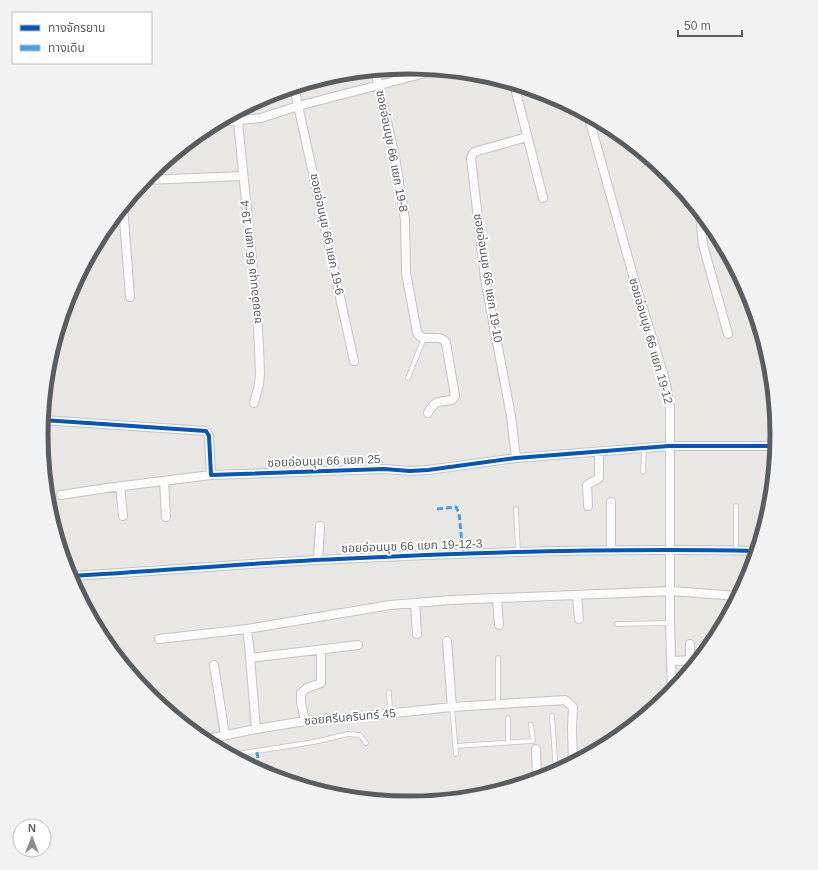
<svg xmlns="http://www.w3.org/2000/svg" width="818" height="870" font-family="Arial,'Noto Sans Thai',sans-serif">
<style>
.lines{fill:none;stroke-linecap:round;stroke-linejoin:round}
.lane-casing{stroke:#c5c4c4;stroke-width:5.5}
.street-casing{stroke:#c5c4c4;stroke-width:10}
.lane{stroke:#fcfbfb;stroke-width:4}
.street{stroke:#fcfbfb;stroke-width:8}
.quiet{stroke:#42a1e6;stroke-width:3;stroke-dasharray:6 3;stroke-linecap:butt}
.cycleway-casing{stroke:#fff;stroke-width:6}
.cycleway{stroke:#0057b8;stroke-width:4}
.labels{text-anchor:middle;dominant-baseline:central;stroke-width:4;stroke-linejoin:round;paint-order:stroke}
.street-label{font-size:12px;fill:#5a5d60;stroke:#fff}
.rim{fill:none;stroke:#5a5d60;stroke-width:5}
</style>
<rect width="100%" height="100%" fill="#e9e7e3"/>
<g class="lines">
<defs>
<path id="lane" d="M 408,378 L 424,338
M 643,472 L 644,448
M 736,506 L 736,550
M 516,509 L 518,552
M 617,624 L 670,623
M 389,692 L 390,713
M 498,704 L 498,658
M 452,707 L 456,754
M 552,716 L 556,772
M 508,718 L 508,743
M 455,746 L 533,741 L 531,725
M 231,755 L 314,742 L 348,734 L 360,735 L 366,743"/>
<path id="street" d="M 375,70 L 395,157 L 405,220 L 406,273 L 417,332 C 423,345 439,331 446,343 L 455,396 L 452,400 C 440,402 434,400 428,413
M 514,84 L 543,198
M 294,87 L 354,361
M 237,112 L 257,309 L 259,347 L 260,374 L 259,384 L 254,403
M 588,115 L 634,279 L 665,380 L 670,407 L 670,623 L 672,692
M 218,122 L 261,118 L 298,106 L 437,70
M 145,180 L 243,176
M 123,206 L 130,297
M 700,213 L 703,245 L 728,334
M 43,420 L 206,431 L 209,436 L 211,475 L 384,469 L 410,471 L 428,470 L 516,458 L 669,446 L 776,446
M 516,458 L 511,416 L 485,279 L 471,158 L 474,152 L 527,137
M 164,481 L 166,517
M 120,486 L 123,516
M 61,495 L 107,488 L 211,475
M 611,502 L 611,551
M 588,506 L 587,485 L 599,478 L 599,452
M 318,560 L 320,526
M 69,576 C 159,571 249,563 338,559 C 478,552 617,548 757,551
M 577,595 L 579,619
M 497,599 L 499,625
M 415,603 L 417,634
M 733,605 L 733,596
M 247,629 L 249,645 L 256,729
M 159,639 L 247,629 L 390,605 L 451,600 L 671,591 L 738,596
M 447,641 L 452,707
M 250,658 L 358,645
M 690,660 L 690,644
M 671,661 L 698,660
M 214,665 L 225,735
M 305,721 L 301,702 L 301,693 L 307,688 L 321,683 L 321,650
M 203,740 L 256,729 L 305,721 L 366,716 L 452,707 L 565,700 L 573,707 L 572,728 L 573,763
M 536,749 L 537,779"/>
</defs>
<!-- lane casing -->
<use href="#lane" class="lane-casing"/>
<!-- street casing -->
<use href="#street" class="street-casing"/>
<!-- lane -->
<use href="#lane" class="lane"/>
<!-- street -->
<use href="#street" class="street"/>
<!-- quiet -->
<path class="quiet" d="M 437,509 L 456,507 L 459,513 L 463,553
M 257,752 L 260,771"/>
<defs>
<path id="cycleway" d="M 43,420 L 206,431 L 209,436 L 211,475 L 384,469 L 410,471 L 428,470 L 516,458 L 669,446 L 776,446
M 69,576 C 159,571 249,563 338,559 C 478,552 617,548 757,551"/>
</defs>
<!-- cycleway casing -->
<use href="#cycleway" class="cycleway-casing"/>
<!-- cycleway -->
<use href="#cycleway" class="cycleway"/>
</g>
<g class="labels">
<!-- street labels -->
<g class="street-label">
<text transform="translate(392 151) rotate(79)">ซอยอ่อนนุช 66 แยก 19-8</text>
<text transform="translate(327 234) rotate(78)">ซอยอ่อนนุช 66 แยก 19-6</text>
<text transform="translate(251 262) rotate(-96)">ซอยอ่อนนุช 66 แยก 19-4</text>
<text transform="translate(488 278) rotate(81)">ซอยอ่อนนุช 66 แยก 19-10</text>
<text transform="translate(651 341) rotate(74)">ซอยอ่อนนุช 66 แยก 19-12</text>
<text transform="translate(324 461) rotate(-2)">ซอยอ่อนนุช 66 แยก 25</text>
<text transform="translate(412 546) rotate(-2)">ซอยอ่อนนุช 66 แยก 19-12-3</text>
<text transform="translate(350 717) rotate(-5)">ซอยศรีนครินทร์ 45</text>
</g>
</g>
<!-- crop -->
<path d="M0 0H818V870H0ZM48 435a361 361 0 1 1 722 0a361 361 0 1 1-722 0Z" fill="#f2f2f2" fill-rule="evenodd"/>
<path class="rim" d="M48 435a361 361 0 1 1 722 0a361 361 0 1 1-722 0Z"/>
<!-- legend -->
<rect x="12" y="12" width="140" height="52" fill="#ffffff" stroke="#bdbebf"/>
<rect x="20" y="25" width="20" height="6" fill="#0057b8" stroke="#bdbebf"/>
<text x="48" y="32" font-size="12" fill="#5a5d60">ทางจักรยาน</text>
<rect x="20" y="45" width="20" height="6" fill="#42a1e6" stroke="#bdbebf"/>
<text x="48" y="52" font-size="12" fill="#5a5d60">ทางเดิน</text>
<!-- north arrow -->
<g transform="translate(32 838)"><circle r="19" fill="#ffffff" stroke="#bdbebf"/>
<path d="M0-3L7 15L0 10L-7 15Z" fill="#8c8d8e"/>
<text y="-6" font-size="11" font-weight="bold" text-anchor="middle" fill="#5a5d60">N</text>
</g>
<!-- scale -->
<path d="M678 30v6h64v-6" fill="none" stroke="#5a5d60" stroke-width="2"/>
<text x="684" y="30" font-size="12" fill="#5a5d60" stroke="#ffffff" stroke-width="3" paint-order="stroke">50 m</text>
</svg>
